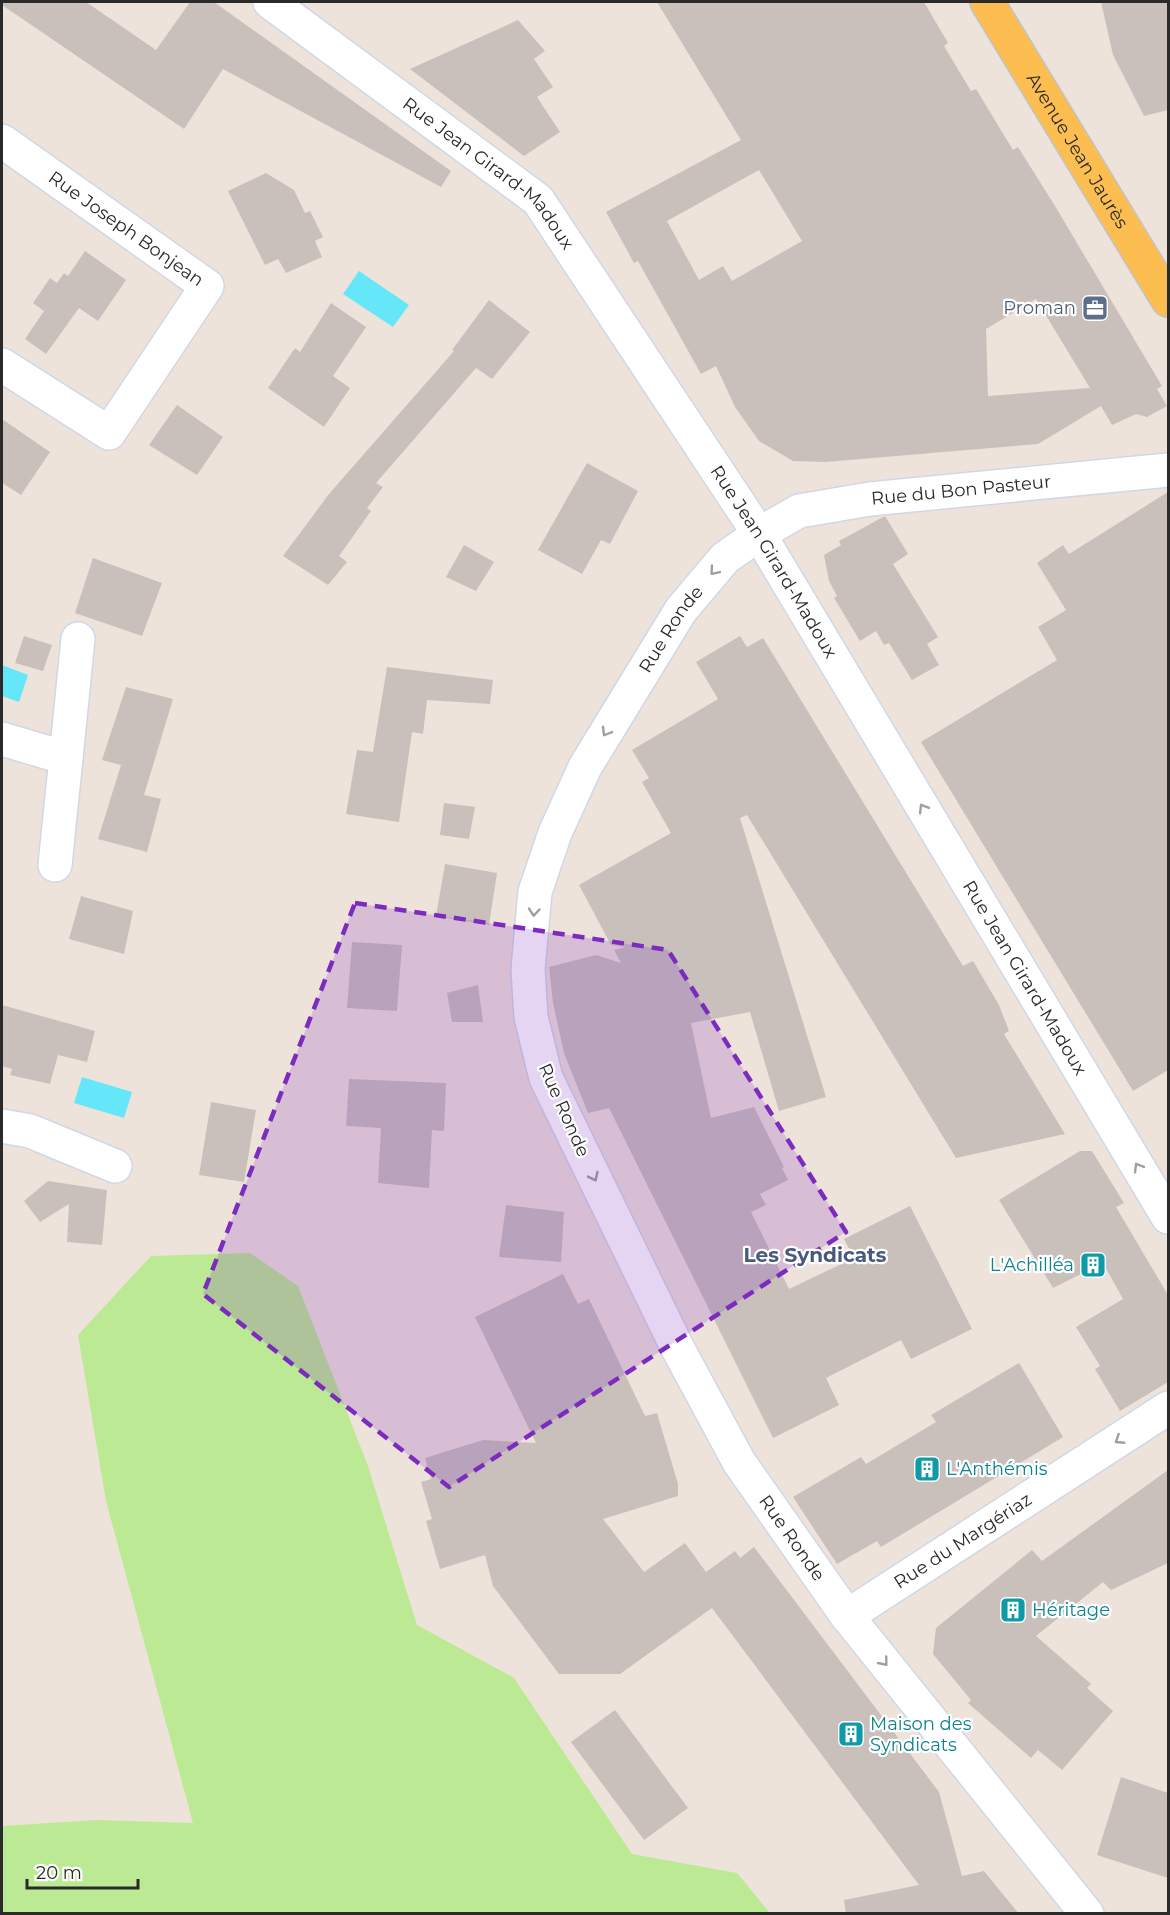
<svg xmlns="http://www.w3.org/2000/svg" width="1170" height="1915" font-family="Montserrat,sans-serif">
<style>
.green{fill:#bce993}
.water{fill:#65e6f9}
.building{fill:#c9c0bb;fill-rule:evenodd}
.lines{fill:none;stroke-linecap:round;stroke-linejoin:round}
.minor-casing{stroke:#d0d7e5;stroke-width:36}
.major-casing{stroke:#c3c3c3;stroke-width:36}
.minor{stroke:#fff;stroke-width:33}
.major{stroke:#fcbd51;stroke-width:33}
.oneway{stroke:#9f9f9f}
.marked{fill:#7b2cbf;fill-opacity:0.2;stroke:#7b2cbf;stroke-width:4.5;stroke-dasharray:12 8;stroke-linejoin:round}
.labels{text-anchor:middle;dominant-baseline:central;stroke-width:4.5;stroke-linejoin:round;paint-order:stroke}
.street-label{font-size:18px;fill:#2a2a2a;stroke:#fff}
.service-label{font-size:18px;fill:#4e5e75;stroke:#fff;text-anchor:end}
.culture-label{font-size:18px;fill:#0d838f;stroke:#fff;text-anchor:start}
.neighbourhood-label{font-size:20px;font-weight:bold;fill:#47597f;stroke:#fff}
</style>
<rect width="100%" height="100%" fill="#eee3db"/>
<!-- green -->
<path class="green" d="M 250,1253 L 298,1286 L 368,1466 L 417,1625 L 514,1678 L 632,1854 L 737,1873 L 770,1913 L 2,1913 L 2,1826 L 96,1820 L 193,1823 L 106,1501 L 78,1335 L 151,1256 Z"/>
<!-- water -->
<path class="water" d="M 359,271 L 409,305 L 393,327 L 343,294 Z
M 2,665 L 28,675 L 19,702 L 2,696 Z
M 82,1077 L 132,1092 L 124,1118 L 74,1103 Z"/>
<!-- building -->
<path class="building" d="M 2,2 L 86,2 L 156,50 L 190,2 L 214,2 L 451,171 L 441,187 L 223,69 L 184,129 L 2,5 Z
M 657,2 L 924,2 L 948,43 L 944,46 L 971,91 L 976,89 L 1013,150 L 1018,147 L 1055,206 L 1162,386 L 1157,389 L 1167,406 L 1147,417 L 1136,414 L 1112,425 L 1101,406 L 1038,444 L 825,462 L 793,461 L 759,441 L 735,407 L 716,366 L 701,374 L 638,261 L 634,263 L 606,212 L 741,140 ZM 759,170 L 802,241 L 732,281 L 723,266 L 699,280 L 667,221 ZM 1036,299 L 1090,388 L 988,396 L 986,329 Z
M 1101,2 L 1168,2 L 1168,110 L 1144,116 L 1113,55 Z
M 518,20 L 545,51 L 534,59 L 553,87 L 537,97 L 560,132 L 524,156 L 410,69 Z
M 266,173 L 294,190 L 305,213 L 310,211 L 323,237 L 315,241 L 322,257 L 286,273 L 278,259 L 265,265 L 228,191 Z
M 85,251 L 126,280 L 98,321 L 79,308 L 46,354 L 25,339 L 44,311 L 33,303 L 50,278 L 57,283 L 64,273 L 68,276 Z
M 489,300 L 530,332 L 492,379 L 476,368 L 376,483 L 383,487 L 367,508 L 371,511 L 339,556 L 347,562 L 328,585 L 283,556 L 329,494 L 454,351 L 452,350 Z
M 331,303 L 366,327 L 333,376 L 350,388 L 324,427 L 268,388 L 295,348 L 300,352 Z
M 177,405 L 223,437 L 197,475 L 149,445 Z
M 2,419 L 50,452 L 21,495 L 2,483 Z
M 587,463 L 638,491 L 610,544 L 601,540 L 582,574 L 538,550 Z
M 1168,492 L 1168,1070 L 1133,1091 L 921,742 L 1057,660 L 1038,627 L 1066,610 L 1037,563 L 1063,545 L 1069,554 Z
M 885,516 L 908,554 L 893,564 L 938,637 L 927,644 L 939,665 L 912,680 L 889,643 L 884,645 L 876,631 L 860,641 L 834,598 L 837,596 L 829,581 L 824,555 L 841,545 L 839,541 Z
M 464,545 L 494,562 L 476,591 L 446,577 Z
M 93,558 L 162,583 L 142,636 L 75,613 Z
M 24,636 L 52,645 L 43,671 L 15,663 Z
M 740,636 L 747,647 L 763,638 L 963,966 L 973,961 L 999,1005 L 1009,1031 L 1004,1034 L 1065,1134 L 956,1158 L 747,815 L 740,818 L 826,1097 L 779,1111 L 750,1012 L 691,1023 L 711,1118 L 754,1107 L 784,1167 L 782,1168 L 788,1180 L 760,1194 L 766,1205 L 751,1212 L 789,1289 L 854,1258 L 844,1239 L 910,1206 L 972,1329 L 911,1359 L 901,1340 L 826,1378 L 839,1405 L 773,1438 L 609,1108 L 588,1113 L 564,1053 L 553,1003 L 549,967 L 596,955 L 621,963 L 614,950 L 625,947 L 611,945 L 579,885 L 671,833 L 642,782 L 649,778 L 632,750 L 718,699 L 696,662 Z
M 387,667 L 493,680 L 490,704 L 427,700 L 423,734 L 412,732 L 399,822 L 346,814 L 357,750 L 373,752 Z
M 126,687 L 173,699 L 144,795 L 161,799 L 147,852 L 98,839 L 121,765 L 102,760 Z
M 444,803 L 475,807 L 469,839 L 440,835 Z
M 445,864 L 497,873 L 489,925 L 436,916 Z
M 81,896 L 133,911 L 124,954 L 69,939 Z
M 352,942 L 402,945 L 397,1011 L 347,1008 Z
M 478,985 L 483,1022 L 452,1022 L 447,993 Z
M 2,1005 L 95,1031 L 87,1062 L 58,1055 L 50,1084 L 10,1075 L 12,1069 L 2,1066 Z
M 349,1079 L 446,1083 L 444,1131 L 432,1130 L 429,1188 L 378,1183 L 381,1128 L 346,1126 Z
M 211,1102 L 256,1110 L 244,1182 L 199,1175 Z
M 1080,1151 L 1092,1151 L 1124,1203 L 1116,1207 L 1168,1295 L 1168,1382 L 1120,1411 L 1095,1369 L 1100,1366 L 1076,1327 L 1123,1299 L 1103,1263 L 1053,1288 L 999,1200 Z
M 48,1181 L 107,1190 L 102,1245 L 67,1242 L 69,1204 L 40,1222 L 24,1201 Z
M 506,1205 L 564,1212 L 561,1262 L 499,1257 Z
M 563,1274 L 578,1304 L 589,1299 L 645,1416 L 657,1413 L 678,1484 L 678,1496 L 603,1519 L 644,1572 L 685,1543 L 706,1572 L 735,1551 L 740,1558 L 754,1547 L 939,1792 L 962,1876 L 984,1871 L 1019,1914 L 846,1914 L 844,1900 L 919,1885 L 712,1608 L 620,1674 L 559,1674 L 493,1586 L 485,1555 L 440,1569 L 426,1521 L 432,1519 L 421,1482 L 431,1479 L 425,1458 L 483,1440 L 536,1443 L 475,1317 Z
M 1019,1363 L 1063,1437 L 881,1547 L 877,1541 L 837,1564 L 793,1497 L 861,1457 L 866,1464 L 936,1422 L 931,1415 Z
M 1168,1470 L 1168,1563 L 1111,1590 L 1103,1582 L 1036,1636 L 1091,1684 L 1087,1688 L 1113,1711 L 1062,1770 L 1038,1750 L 1031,1758 L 968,1703 L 971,1700 L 933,1654 L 936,1628 L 1032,1550 L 1042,1561 Z
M 615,1710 L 688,1808 L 644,1840 L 571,1742 Z
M 1121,1777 L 1168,1793 L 1168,1878 L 1097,1855 Z"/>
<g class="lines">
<defs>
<g id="minor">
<path id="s1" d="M 270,2 L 538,200 L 759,534 L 1168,1217"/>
<path id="s2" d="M 2,141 L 207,286 L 109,433 L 2,365"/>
<path d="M 2,739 L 66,758 L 78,639"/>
<path d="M 55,865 L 66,758"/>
<path d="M 2,1126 L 30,1131 L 115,1166"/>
<path id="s3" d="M 847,1616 L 1168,1408"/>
<path id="s4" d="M 1087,1914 L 847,1616 L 739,1462 L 677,1347 L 546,1078 L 531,1017 L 528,969 L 535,892 L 555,833 L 585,767 L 681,610 L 725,558 L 759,534 L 799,511 L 870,499 L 1168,470"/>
</g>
<g id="major">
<path id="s5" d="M 987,2 L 1168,300"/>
</g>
</defs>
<!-- minor casing -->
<use href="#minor" class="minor-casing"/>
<!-- major casing -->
<use href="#major" class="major-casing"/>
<!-- minor -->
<use href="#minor" class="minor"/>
<!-- major -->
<use href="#major" class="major"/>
</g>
<!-- one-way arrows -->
<defs><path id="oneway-chevron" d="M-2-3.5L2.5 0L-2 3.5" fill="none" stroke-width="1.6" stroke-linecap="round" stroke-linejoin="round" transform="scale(1.5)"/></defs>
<g class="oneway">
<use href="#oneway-chevron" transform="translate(714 571) rotate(130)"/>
<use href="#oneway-chevron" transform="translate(606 732) rotate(120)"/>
<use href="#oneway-chevron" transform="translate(923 808) rotate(-121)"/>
<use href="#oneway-chevron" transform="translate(534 912) rotate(95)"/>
<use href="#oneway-chevron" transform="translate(1138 1167) rotate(-121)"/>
<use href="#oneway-chevron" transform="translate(594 1177) rotate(64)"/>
<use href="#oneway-chevron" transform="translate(1119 1440) rotate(147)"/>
<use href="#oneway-chevron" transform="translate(884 1662) rotate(51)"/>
</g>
<!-- marked area -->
<path class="marked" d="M 355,903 L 668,950 L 846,1232 L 449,1487 L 203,1294 Z"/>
<!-- icons -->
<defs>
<symbol id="office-square" viewBox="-11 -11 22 22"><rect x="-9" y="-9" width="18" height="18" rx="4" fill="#5c6f8a" stroke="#fff"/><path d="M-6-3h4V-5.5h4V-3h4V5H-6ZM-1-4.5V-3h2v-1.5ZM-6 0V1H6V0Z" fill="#fff"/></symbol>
<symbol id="building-square" viewBox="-11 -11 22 22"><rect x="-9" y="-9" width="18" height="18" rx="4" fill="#0f9aa8" stroke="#fff"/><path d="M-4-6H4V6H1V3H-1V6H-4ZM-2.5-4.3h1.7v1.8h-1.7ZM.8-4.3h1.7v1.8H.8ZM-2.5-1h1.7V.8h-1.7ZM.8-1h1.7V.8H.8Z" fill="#fff"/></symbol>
</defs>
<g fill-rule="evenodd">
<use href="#office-square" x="1080" y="293" width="30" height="30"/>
<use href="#building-square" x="1078" y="1250" width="30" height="30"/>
<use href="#building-square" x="912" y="1454" width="30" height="30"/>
<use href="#building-square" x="998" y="1595" width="30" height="30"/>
<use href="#building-square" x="836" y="1719" width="30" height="30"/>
</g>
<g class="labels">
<!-- street labels -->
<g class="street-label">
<text stroke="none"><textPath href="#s5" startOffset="174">Avenue Jean Jaurès</textPath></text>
<text stroke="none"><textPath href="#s1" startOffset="279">Rue Jean Girard-Madoux</textPath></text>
<text stroke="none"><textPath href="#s2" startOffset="152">Rue Joseph Bonjean</textPath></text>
<text stroke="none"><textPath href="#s4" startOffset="1827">Rue du Bon Pasteur</textPath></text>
<text stroke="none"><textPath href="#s1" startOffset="765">Rue Jean Girard-Madoux</textPath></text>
<text stroke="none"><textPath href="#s4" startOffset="1486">Rue Ronde</textPath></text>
<text stroke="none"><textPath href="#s1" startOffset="1251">Rue Jean Girard-Madoux</textPath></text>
<text transform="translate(564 1110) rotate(66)">Rue Ronde</text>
<text transform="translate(792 1538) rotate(55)">Rue Ronde</text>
<text stroke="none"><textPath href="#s3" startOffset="138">Rue du Margériaz</textPath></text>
</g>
<!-- service labels -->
<g class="service-label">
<text x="1076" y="308">Proman</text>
</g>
<!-- culture labels -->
<g class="culture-label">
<text x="1074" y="1265" text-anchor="end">L'Achilléa</text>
<text x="946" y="1469">L'Anthémis</text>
<text x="1032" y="1610">Héritage</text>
<text x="870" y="1724">Maison des<tspan x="870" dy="21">Syndicats</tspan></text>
</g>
<!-- neighbourhood labels -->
<g class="neighbourhood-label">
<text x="815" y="1255">Les Syndicats</text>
</g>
</g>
<!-- border -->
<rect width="1170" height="1915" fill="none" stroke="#2a2a2a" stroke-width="6"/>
<!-- scale -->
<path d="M27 1879v9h111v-9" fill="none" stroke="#2a2a2a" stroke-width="3"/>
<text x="36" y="1879" font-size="18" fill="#2a2a2a" stroke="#ffffff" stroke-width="4.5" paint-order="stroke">20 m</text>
</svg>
